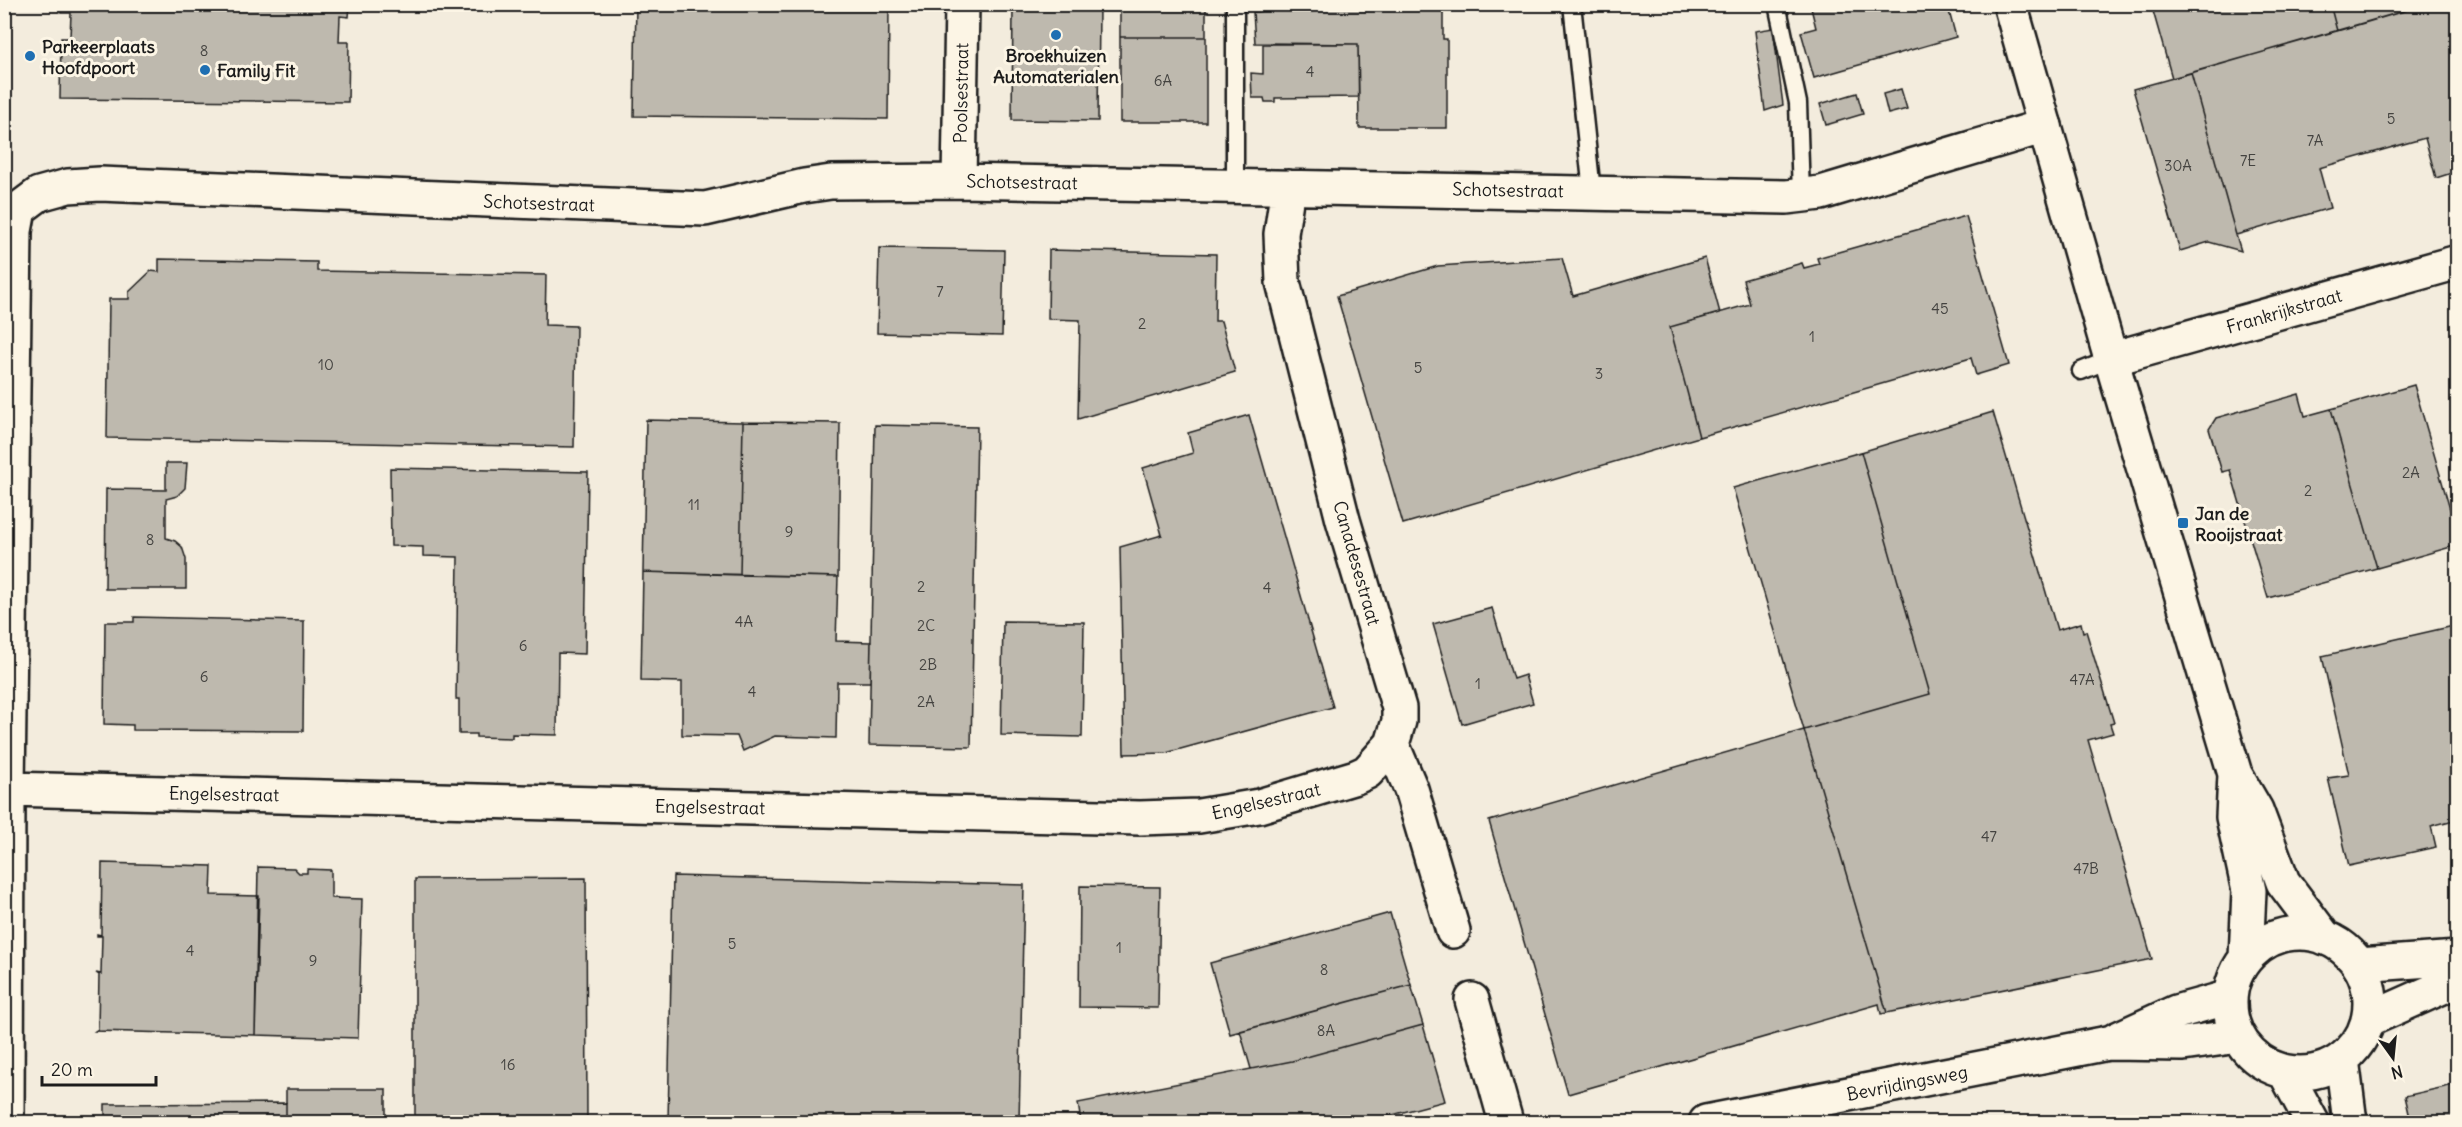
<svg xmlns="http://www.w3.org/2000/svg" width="2462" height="1127" font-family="Delius,sans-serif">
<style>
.building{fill:#beb9ae;stroke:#1c1c1c;stroke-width:1.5}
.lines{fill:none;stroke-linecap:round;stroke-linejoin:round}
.lane-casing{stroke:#1c1c1c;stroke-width:21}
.street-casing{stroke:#1c1c1c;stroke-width:38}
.secondary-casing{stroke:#1c1c1c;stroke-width:38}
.lane{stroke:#fcf5e5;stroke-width:16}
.street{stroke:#fcf5e5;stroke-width:33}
.secondary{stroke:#fcf5e5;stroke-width:33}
.poi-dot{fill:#1f6fb2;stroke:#fcf5e5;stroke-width:2}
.labels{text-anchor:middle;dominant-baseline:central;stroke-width:6;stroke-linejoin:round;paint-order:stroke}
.number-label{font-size:15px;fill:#444340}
.poi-label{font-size:18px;font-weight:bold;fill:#1c1c1c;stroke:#fcf5e5;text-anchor:start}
.street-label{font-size:18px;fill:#1c1c1c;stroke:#fcf5e5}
</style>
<rect width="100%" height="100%" fill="#f3ecdd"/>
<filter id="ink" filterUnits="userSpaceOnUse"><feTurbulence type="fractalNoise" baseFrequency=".0167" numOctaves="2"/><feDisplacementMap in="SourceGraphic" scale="12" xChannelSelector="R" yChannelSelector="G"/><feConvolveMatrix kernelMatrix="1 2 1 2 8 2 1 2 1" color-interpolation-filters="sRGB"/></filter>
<g filter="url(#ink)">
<!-- building -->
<path class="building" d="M 62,4 L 350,4 L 349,17 L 340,16 L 339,42 L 349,42 L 348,102 L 60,99 L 61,38 L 70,38 L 71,13 L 61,13 Z
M 636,4 L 889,4 L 888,119 L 634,116 Z
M 1013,4 L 1099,4 L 1098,121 L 1012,120 Z
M 1120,4 L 1206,4 L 1206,37 L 1120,37 Z
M 1264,4 L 1443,4 L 1443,39 L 1447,39 L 1447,128 L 1359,128 L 1358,44 L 1255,43 L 1253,12 L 1264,11 Z
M 1810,4 L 1947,4 L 1956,37 L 1814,78 L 1801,32 L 1816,28 Z
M 2151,4 L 2330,4 L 2337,31 L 2172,78 Z
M 2330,4 L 2428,4 L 2337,31 Z
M 2428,4 L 2458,4 L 2458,171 L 2436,178 L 2425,138 L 2319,168 L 2330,208 L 2236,235 L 2191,73 Z
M 1773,28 L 1783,105 L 1765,111 L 1755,31 Z
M 1120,37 L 1206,37 L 1206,122 L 1120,122 Z
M 1263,44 L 1358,44 L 1359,97 L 1275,98 L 1275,102 L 1265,102 L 1264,98 L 1252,98 L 1251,73 L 1263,74 Z
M 2191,73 L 2236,235 L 2241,251 L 2209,242 L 2180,251 L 2133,89 Z
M 1901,89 L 1907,109 L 1888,114 L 1883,94 Z
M 1857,93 L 1863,114 L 1826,125 L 1820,104 Z
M 1966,216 L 2009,365 L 1976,375 L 1971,358 L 1699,437 L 1670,327 L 1750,304 L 1743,280 L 1802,263 L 1804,268 L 1819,264 L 1817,258 Z
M 879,248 L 1004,250 L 1002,336 L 877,333 Z
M 1049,250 L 1216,254 L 1215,321 L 1221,321 L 1235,372 L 1078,419 L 1080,320 L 1048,319 Z
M 1562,258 L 1573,296 L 1705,258 L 1720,313 L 1670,327 L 1699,437 L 1403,524 L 1337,296 L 1438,266 Z
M 159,259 L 317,262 L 317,271 L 546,275 L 545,325 L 576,326 L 574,447 L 107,438 L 109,299 L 129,299 L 129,292 L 151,271 L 159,272 Z
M 2414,385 L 2458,537 L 2458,545 L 2377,568 L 2331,409 Z
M 2299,394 L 2305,416 L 2331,409 L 2377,568 L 2268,598 L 2230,470 L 2222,472 L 2209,429 L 2216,418 Z
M 1993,412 L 2057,630 L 2081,623 L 2083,632 L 2086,631 L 2114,723 L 2110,724 L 2113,733 L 2088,740 L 2152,959 L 1887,1013 L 1804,730 L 1930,694 L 1861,452 Z
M 1249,415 L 1333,707 L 1166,753 L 1124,754 L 1120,547 L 1162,535 L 1143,468 L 1193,453 L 1188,433 Z
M 646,420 L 743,422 L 740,575 L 643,572 Z
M 743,422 L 840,423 L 838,577 L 740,575 Z
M 875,425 L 977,427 L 971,747 L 869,745 Z
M 1861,452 L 1930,694 L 1804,730 L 1733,488 Z
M 166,463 L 187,463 L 185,488 L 177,496 L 166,499 L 166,538 L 175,541 L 182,547 L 186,559 L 186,589 L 105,589 L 106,489 L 166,490 Z
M 390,468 L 588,472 L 585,654 L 558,653 L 557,735 L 512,734 L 512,738 L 476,737 L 476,734 L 459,734 L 459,699 L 456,699 L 458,557 L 423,556 L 423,547 L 391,546 Z
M 643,572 L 838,577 L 836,641 L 871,642 L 870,682 L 837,682 L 836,738 L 775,736 L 743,751 L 737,736 L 682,735 L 682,682 L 641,681 Z
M 1492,608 L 1513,679 L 1525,675 L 1533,703 L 1462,724 L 1433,624 Z
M 134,617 L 304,621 L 303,731 L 133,730 L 133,725 L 104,724 L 105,622 L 134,622 Z
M 1003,621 L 1084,622 L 1082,737 L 1001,735 Z
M 2458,625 L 2458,819 L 2431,826 L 2436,847 L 2349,866 L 2328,778 L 2349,775 L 2322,656 Z
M 1804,730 L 1887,1013 L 1881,1014 L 1879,1004 L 1568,1094 L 1489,821 Z
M 102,863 L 212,866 L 211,895 L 259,896 L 255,1035 L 95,1031 L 98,1029 L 99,975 L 96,973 L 101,974 L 102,936 L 97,936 L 97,934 L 101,935 Z
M 258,867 L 294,868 L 299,873 L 307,873 L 307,869 L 331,870 L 331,898 L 362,899 L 358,1038 L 255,1035 Z
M 673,876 L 1024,885 L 1019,1122 L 668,1122 Z
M 586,878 L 587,1122 L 415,1122 L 415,879 Z
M 1080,886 L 1160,887 L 1158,1008 L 1079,1007 Z
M 1390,913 L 1411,985 L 1230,1034 L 1210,963 Z
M 1411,985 L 1423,1025 L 1292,1061 L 1251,1069 L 1240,1031 Z
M 1423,1025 L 1445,1101 L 1366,1122 L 1081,1122 L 1078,1103 L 1292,1061 Z
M 2458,1084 L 2458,1122 L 2411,1122 L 2405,1096 Z
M 286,1089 L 386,1089 L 386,1122 L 286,1122 Z
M 286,1103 L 286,1122 L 105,1122 L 105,1104 Z"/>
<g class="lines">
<defs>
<path id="lane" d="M 1572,4 L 1592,192
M 1777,4 L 1798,103 L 1801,195
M 1235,185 L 1235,4
M 2081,371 L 2111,359"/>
<path id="street" d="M 959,181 L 962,4
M 19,209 L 39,194 L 68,186 L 100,184 L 705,209 L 804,186 L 831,182 L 959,181 L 1787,197 L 1821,193 L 2045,126
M 2111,359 L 2458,262
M 1392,744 L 1411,789 L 1453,931
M 8,789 L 1140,818 L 1199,816 L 1259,806 L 1356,777 L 1367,772 L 1392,744 L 1399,721 L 1399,708 L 1343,520 L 1283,282 L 1281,234 L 1288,187
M 1472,1000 L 1506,1122
M 7,1122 L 8,789 L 15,231 L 19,209"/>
<path id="secondary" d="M 2010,4 L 2111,359 L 2235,774 L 2256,810 L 2283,882 L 2325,938
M 2235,774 L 2233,817 L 2249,891 L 2246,958
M2230 1003a70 70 0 1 1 140 0a70 70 0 1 1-140 0Z
M 2359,965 L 2458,958
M 2368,1020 L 2458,980
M 2115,1040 L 2176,1012 L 2230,997
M 2342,1059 L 2350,1122
M 2285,1072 L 2312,1122
M 1706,1122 L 2108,1043 L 2183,1044 L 2238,1036"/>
</defs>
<!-- lane casing -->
<use href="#lane" class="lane-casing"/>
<!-- street casing -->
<use href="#street" class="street-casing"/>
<!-- secondary casing -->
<use href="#secondary" class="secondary-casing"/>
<!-- lane -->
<use href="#lane" class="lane"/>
<!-- street -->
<use href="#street" class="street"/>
<!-- secondary -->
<use href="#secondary" class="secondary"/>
</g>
</g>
<!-- markers -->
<g class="poi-dot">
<circle cx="1056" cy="35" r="6"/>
<circle cx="30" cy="56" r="6"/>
<circle cx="205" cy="70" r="6"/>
<rect x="2177" y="517" width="12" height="12" rx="3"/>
</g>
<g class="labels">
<!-- number labels -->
<g class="number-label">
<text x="204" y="50">8</text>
<text x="1310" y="71">4</text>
<text x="1163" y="80">6A</text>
<text x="2391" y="118">5</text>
<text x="2315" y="140">7A</text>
<text x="2248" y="160">7E</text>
<text x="2178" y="165">30A</text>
<text x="940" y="291">7</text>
<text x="1940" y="308">45</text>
<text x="1142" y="323">2</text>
<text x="1812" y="336">1</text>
<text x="326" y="364">10</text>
<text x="1418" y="367">5</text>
<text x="1599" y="373">3</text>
<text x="2411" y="472">2A</text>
<text x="2308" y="490">2</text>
<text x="694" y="504">11</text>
<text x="789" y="531">9</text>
<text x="150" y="539">8</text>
<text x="921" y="586">2</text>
<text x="1267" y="587">4</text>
<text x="744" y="621">4A</text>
<text x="926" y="625">2C</text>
<text x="523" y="645">6</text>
<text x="928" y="664">2B</text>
<text x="204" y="676">6</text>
<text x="2082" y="679">47A</text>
<text x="1478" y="683">1</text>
<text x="752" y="691">4</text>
<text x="926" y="701">2A</text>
<text x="1989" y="836">47</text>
<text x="2086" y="868">47B</text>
<text x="732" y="943">5</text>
<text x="1119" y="947">1</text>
<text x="190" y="950">4</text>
<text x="313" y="960">9</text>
<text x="1324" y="969">8</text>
<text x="1326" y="1030">8A</text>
<text x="508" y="1064">16</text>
</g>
<!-- poi labels -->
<g class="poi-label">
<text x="42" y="46">Parkeerplaats<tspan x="42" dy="21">Hoofdpoort</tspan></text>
<text x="1056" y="55" text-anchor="middle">Broekhuizen<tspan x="1056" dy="21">Automaterialen</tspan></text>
<text x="217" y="70">Family Fit</text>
<text x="2195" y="513">Jan de<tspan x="2195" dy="21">Rooijstraat</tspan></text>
</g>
<!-- street labels -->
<g class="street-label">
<text transform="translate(961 93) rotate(-89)">Poolsestraat</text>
<text transform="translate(1022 182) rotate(1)">Schotsestraat</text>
<text transform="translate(1508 190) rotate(1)">Schotsestraat</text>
<text transform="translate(539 203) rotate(2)">Schotsestraat</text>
<text transform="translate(2284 311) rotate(-16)">Frankrijkstraat</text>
<text transform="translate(1357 563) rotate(74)">Canadesestraat</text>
<text transform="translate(224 794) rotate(1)">Engelsestraat</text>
<text transform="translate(1266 801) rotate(-13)">Engelsestraat</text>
<text transform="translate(710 807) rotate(1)">Engelsestraat</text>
<text transform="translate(1907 1083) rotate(-11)">Bevrijdingsweg</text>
</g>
</g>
<!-- margin -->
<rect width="2462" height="1127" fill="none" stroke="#fcf5e5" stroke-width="24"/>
<rect x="12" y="12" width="2438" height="1103" fill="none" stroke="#1c1c1c" stroke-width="2" filter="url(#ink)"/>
<!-- north arrow -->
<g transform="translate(2393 1058) rotate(165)" stroke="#fcf5e5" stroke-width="4.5" paint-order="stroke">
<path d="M0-4.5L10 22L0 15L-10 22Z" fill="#1c1c1c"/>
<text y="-9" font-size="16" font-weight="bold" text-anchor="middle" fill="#1c1c1c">N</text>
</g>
<!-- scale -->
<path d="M42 1076v9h114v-9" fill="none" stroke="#1c1c1c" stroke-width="3"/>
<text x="51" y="1076" font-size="18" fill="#1c1c1c" stroke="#fcf5e5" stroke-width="4.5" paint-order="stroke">20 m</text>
</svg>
